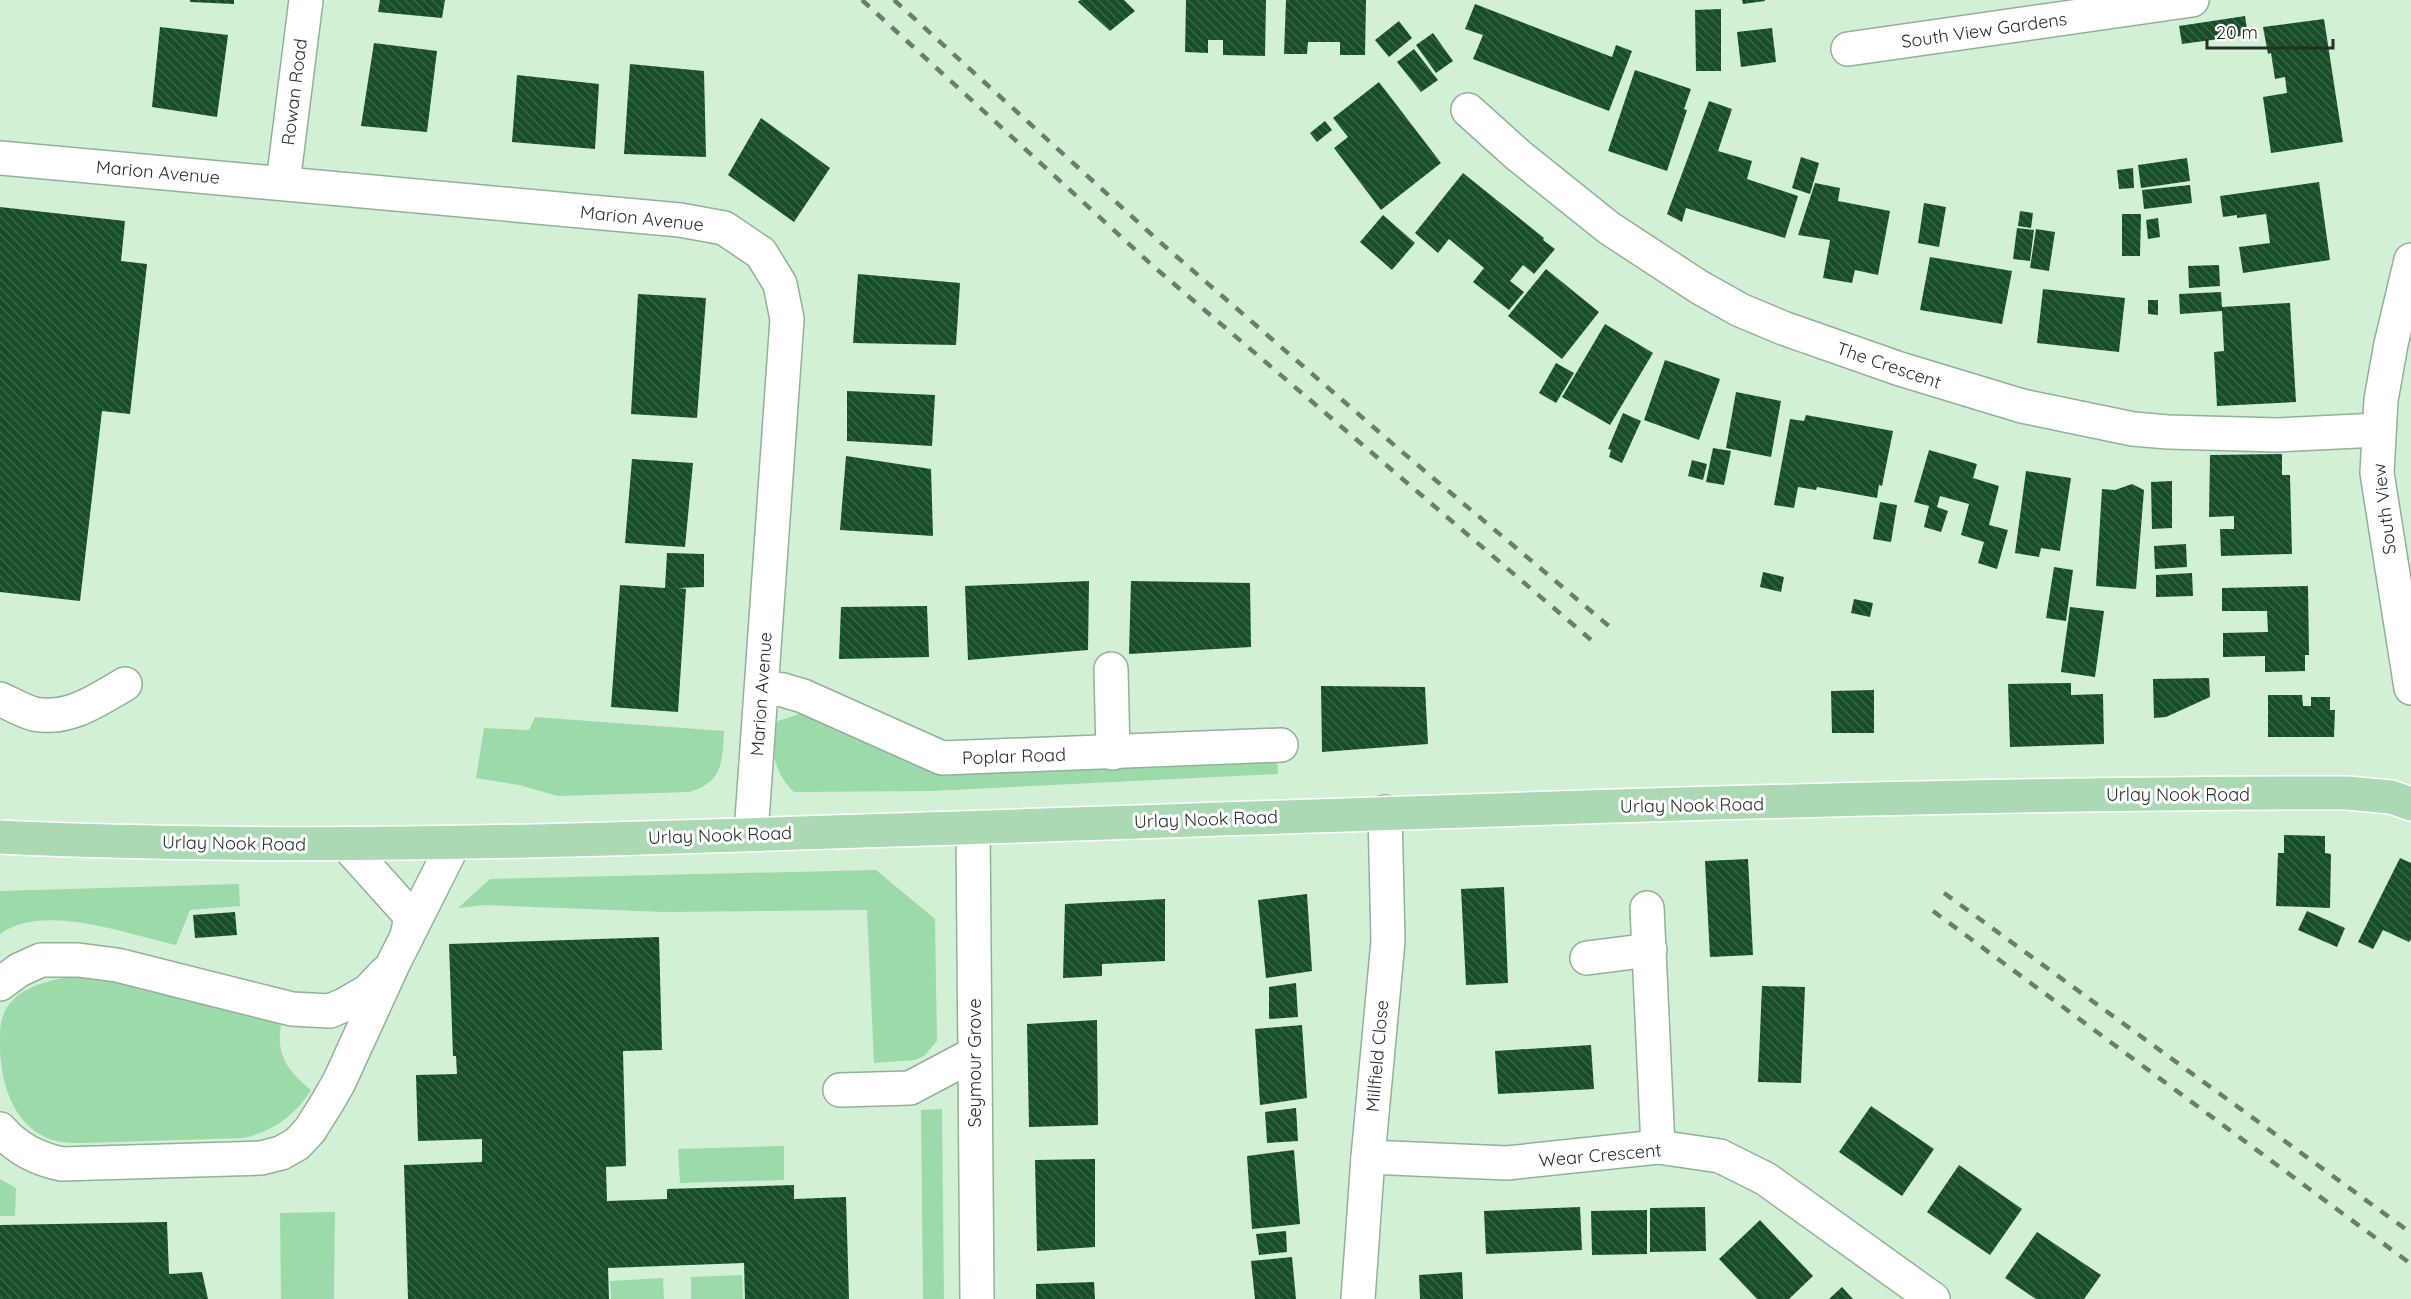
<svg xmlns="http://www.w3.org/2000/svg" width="2411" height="1299" viewBox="0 0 2411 1299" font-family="Quicksand,sans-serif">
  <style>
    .grass { fill: #9ddaa9 }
    .building { fill: url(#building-back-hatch) }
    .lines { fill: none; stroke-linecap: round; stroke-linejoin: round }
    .minor-casing { stroke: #93b098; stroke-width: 36 }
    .major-casing { stroke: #fff; stroke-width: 36 }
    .minor { stroke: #fff; stroke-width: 33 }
    .major { stroke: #aad9b4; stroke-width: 33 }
    .rail { stroke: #6b7e6e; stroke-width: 4.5; stroke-dasharray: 10 10; stroke-linecap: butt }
    .labels { text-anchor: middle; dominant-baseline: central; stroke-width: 6; stroke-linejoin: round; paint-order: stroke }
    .street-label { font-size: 18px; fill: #242f26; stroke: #fff }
  </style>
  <defs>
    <pattern id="building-back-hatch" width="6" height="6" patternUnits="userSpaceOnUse" patternTransform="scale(1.5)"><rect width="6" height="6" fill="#174e28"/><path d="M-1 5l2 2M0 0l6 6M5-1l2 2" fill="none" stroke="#386546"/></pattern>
  </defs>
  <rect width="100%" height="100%" fill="#d2f0d6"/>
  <g class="grass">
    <path d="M810 713 923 763 1277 758 1278 774 932 791 794 792C776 776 766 744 778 721L799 714Z"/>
    <path d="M535 717 724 731C722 761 724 782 689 792L558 796 519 785 476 778 484 728 529 730Z"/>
    <path d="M876 870 935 919 937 1041 924 1056 915 1060 874 1063 867 910 665 912 485 905 458 908 490 879Z"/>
    <path d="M239 884 240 906 190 910 176 945C127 934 43 902 0 934V891Z"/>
    <path d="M79 975H101L283 1016C274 1050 284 1069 311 1090 296 1115 272 1132 243 1138L84 1143C76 1143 68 1143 61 1142 15 1133 0 1085 0 1044 0 1025 0 1012 15 998 32 983 57 979 79 975Z"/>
    <path d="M942 1109 944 1299H923L921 1110Z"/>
    <path d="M784 1146V1180L680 1183 678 1149Z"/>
    <path d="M0 1179 16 1188 15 1216H0Z"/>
    <path d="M335 1212 334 1299H281L280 1213Z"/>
    <path d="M742 1275 743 1299H691V1277Z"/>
    <path d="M663 1278 664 1299H611L610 1281Z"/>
  </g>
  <g class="building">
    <path d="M190 0H234V4L190 2Z"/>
    <path d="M380 0H445L442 18 378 12Z"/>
    <path d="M1080 0H1124L1135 11 1110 31 1078 2Z"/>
    <path d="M1186 0H1266L1265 56 1223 55V40H1208V53L1185 52Z"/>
    <path d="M1286 0H1366L1365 55H1340V42H1308L1307 54H1284Z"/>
    <path d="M1742 0H1765V1L1743 4Z"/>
    <path d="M1475 4 1612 57 1616 45 1632 51 1609 111 1473 59 1483 35 1465 29Z"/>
    <path d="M1721 9V71H1696L1695 10Z"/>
    <path d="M2245 16 2248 35 2182 44 2179 26Z"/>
    <path d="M2324 19 2343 142 2271 153 2263 97 2287 93 2285 77 2275 79 2271 53 2268 54 2263 27Z"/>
    <path d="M1399 21 1412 38 1389 57 1375 40Z"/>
    <path d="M160 27 228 35 217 117 152 107Z"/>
    <path d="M1772 28 1776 62 1741 67 1737 32Z"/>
    <path d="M1433 33 1453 61 1436 73 1416 45Z"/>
    <path d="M374 43 437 51 427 132 361 126Z"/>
    <path d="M1414 49 1438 80 1421 92 1397 62Z"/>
    <path d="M630 64 704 71 706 157 624 154Z"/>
    <path d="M1635 70 1691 89 1684 109 1687 110 1667 171 1608 151Z"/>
    <path d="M517 75 599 84 595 149 512 142Z"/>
    <path d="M1379 82 1441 163 1381 210 1334 148 1348 137 1333 118Z"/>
    <path d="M1709 101 1732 109 1718 151 1752 161 1747 179 1798 196 1785 238 1686 208 1682 222 1667 214Z"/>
    <path d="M761 118 830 168 794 222 728 175Z"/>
    <path d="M1325 121 1332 130 1317 142 1310 133Z"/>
    <path d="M1801 157 1819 163 1810 194 1792 188Z"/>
    <path d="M2187 158 2190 181 2141 188 2138 165Z"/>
    <path d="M2133 168 2134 188 2119 189 2117 170Z"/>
    <path d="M1463 173 1544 238 1543 240 1555 249 1534 274 1523 265 1510 281 1524 292 1509 310 1473 282 1484 268 1449 239 1438 253 1415 233Z"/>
    <path d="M2319 182 2330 260 2243 273 2239 247 2270 243 2266 214 2237 218V215L2223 217 2220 196Z"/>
    <path d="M1815 183 1840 188 1838 201 1890 211 1878 275 1855 270 1852 283 1823 278 1830 240 1798 235Z"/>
    <path d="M2190 185 2192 203 2144 209 2142 190Z"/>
    <path d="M1924 203 1946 207 1939 247 1918 243Z"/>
    <path d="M0 207 125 221 121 261 147 264 130 414 102 411 80 601 0 592Z"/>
    <path d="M2020 211 2033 213 2031 228 2018 226Z"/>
    <path d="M2122 214H2141L2140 256H2122Z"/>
    <path d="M1383 215 1415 243 1392 270 1360 242Z"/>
    <path d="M2158 218 2160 237 2148 239 2146 220Z"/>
    <path d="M2017 228 2034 230 2030 261 2013 259Z"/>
    <path d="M2036 229 2055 232 2049 271 2030 268Z"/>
    <path d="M1930 257 2012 271 2002 324 1920 310Z"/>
    <path d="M2219 265 2220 286 2189 288 2188 266Z"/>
    <path d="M1546 269 1599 312 1562 359 1508 316Z"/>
    <path d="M858 274 960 283 956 345 853 343Z"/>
    <path d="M2043 289 2125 298 2119 352 2037 343Z"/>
    <path d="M2221 292 2222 307 2290 303 2296 402 2217 406 2214 352 2224 351 2222 311 2180 314 2179 294Z"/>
    <path d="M638 294 706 298 697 418 631 414Z"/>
    <path d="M2148 300H2158V315L2148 314Z"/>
    <path d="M1605 324 1653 353 1610 425 1562 397Z"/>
    <path d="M1665 360 1720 379 1699 440 1644 420Z"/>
    <path d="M1556 363 1574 373 1556 403 1539 393Z"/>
    <path d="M847 391 935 395 932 446 847 441Z"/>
    <path d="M1736 392 1781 401 1771 457 1726 448Z"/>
    <path d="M1623 413 1641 421 1622 463 1609 457 1611 450 1608 449Z"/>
    <path d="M1806 415 1893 431 1882 486 1879 485 1877 498 1817 487 1816 490 1798 487 1794 508 1774 505 1790 419 1804 421Z"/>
    <path d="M1713 448 1731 451 1724 485 1706 482Z"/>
    <path d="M1929 450 1977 464 1973 478 1999 486 1989 525 2008 530 1997 569 1978 563 1984 542 1961 535 1969 504 1940 496 1937 507 1948 511 1941 532 1924 527 1929 506 1914 502Z"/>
    <path d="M2282 454V475H2290L2292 554 2221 556 2220 529H2234V516L2209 517 2210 455Z"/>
    <path d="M846 456 931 469 933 536 840 530Z"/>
    <path d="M632 459 693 463 685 547 625 543Z"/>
    <path d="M1692 460 1707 464 1703 480 1688 476Z"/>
    <path d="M2026 471 2071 478 2060 551 2041 548 2039 557 2015 553Z"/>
    <path d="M2172 481V528L2152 529 2151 482Z"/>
    <path d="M2132 484 2144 490 2136 589 2096 586 2102 489 2115 490Z"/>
    <path d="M1880 502 1897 505 1891 542 1873 539Z"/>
    <path d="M2186 544 2187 567 2155 569 2154 546Z"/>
    <path d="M667 553 704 554V587L678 588 686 589 678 712 611 707 620 585 665 588Z"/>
    <path d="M2054 567 2073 570 2066 621 2046 618Z"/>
    <path d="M1763 572 1784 577 1781 592 1760 587Z"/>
    <path d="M2192 573 2193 596 2156 597V575Z"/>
    <path d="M1089 581 1088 650 968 660 965 586Z"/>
    <path d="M1131 581 1250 583 1251 647 1129 654Z"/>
    <path d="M2308 586 2309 655H2305V671L2265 672V656L2223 657V633L2268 632 2267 611H2222V588Z"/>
    <path d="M1854 599 1873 603 1870 617 1851 613Z"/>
    <path d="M927 606 929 657 839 659 841 607Z"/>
    <path d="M2070 607 2104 611 2095 677 2061 672Z"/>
    <path d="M2209 678 2210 697 2166 717 2154 718 2153 679Z"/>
    <path d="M2071 683V695L2103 694 2104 744 2010 747 2008 684Z"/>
    <path d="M1321 686 1425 687 1428 744 1322 752Z"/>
    <path d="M1874 690V733H1832L1831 691Z"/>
    <path d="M2268 695H2302L2303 706H2311V697H2330V710H2335L2334 737H2268Z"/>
    <path d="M2284 835 2325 836V853L2331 854 2330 908 2276 906 2278 853H2284Z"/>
    <path d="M2400 858 2411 863V939L2409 942 2383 930 2373 949 2358 942Z"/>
    <path d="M1748 859 1753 955 1710 957 1705 861Z"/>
    <path d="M1504 887 1508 983 1466 985 1461 889Z"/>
    <path d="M1307 894 1312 971 1266 978 1258 900Z"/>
    <path d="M1165 899V961L1102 964V976L1063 978 1065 904Z"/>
    <path d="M2307 911 2345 928 2337 947 2298 930Z"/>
    <path d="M235 912 237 935 195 938 193 915Z"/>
    <path d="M659 937 662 1050 623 1051 626 1166 606 1167 607 1201 667 1199V1189L794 1185V1199L846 1197 849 1299H745L744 1263 608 1268 609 1299H408L404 1165 482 1162V1139L418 1141 416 1075 457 1074 456 1056H453L449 944Z"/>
    <path d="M1296 983 1298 1017 1269 1019V987Z"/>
    <path d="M1762 986 1805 987 1801 1083 1758 1082Z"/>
    <path d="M1097 1020 1098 1125 1029 1127 1027 1024Z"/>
    <path d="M1302 1025 1307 1098 1260 1105 1255 1029Z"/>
    <path d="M1591 1045 1594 1089 1498 1094 1495 1051Z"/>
    <path d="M1871 1106 1934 1149 1902 1196 1839 1152Z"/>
    <path d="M1296 1108 1298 1141 1267 1143 1265 1112Z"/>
    <path d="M1294 1150 1300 1224 1252 1229 1247 1156Z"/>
    <path d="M1095 1159V1247L1037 1251 1035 1160Z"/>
    <path d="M1959 1165 2022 1209 1990 1255 1927 1212Z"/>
    <path d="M1580 1207 1582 1250 1486 1254 1484 1211Z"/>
    <path d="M1705 1207 1706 1251 1650 1252V1208Z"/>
    <path d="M1647 1210V1254L1592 1255 1591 1211Z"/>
    <path d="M1760 1220 1813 1276 1789 1299H1757L1719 1259Z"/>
    <path d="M167 1222 169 1274 202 1272 208 1299H0V1225Z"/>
    <path d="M1286 1231 1287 1252 1259 1255 1256 1234Z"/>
    <path d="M2037 1232 2101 1275 2084 1299H2036L2005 1278Z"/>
    <path d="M1292 1257 1296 1299H1255L1251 1261Z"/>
    <path d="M1462 1272 1463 1299H1420L1419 1275Z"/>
    <path d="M1094 1282 1095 1299H1036V1284Z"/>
    <path d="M1842 1287 1853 1299H1829Z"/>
  </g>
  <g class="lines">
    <g class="minor-casing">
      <g id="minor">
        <path d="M1848 49 2192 0"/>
        <path d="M1468 110 1518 155 1609 228 1699 287 1740 310 1783 328 1900 369 2022 406 2133 429 2168 432 2278 435 2378 430"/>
        <path d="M0 158 680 220 724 228 761 253 780 284 787 319 751 834"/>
        <path d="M283 183 306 0"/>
        <path d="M2411 260 2391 344 2381 400 2377 473 2411 688"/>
        <path d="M1111 669 1113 753"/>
        <path d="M762 688 783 690 803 696 942 758 1281 745"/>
        <path d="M0 699C11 704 23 711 34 714 68 721 98 700 125 684"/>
        <path d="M973 828 977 1299"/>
        <path d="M346 844 408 913 410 922 407 936"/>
        <path d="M1647 908 1658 1147"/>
        <path d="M1587 958 1650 950"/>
        <path d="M0 984 19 970 41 960H78L117 965 292 1009 330 1011 344 1005 368 991 385 973"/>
        <path d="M840 1090 910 1088 974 1054"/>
        <path d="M0 1129C17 1149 37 1159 62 1164L261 1158 281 1153 297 1144 310 1130 327 1103 339 1082 394 962 454 843"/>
        <path d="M1368 1157 1507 1163 1658 1147 1720 1156 1766 1179 1933 1299"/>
        <path d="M1358 1299 1368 1157 1388 941 1385 812"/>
      </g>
    </g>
    <g class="major-casing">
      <path id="major" d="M0 837C71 841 141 842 212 843 429 846 645 838 861 831 1356 816 1851 793 2347 793L2391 797 2411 804"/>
    </g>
    <use href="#minor" class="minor"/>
    <use href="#major" class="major"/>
    <g class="rail">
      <path d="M862 0 1153 266 1597 645"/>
      <path d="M894 0 1161 243 1401 451 1610 627"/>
      <path d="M1944 893 2411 1233"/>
      <path d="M1933 911 2411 1264"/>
    </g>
  </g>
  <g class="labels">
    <g class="street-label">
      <text transform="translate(1984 30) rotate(-8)">South View Gardens</text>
      <text transform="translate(294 92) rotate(-83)">Rowan Road</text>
      <text transform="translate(158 172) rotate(5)">Marion Avenue</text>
      <text transform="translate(642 218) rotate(6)">Marion Avenue</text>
      <text transform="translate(1889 365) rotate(19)">The Crescent</text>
      <text transform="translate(2384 509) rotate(-97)">South View</text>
      <text transform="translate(761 694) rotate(-86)">Marion Avenue</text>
      <text transform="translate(1014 756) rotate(-2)">Poplar Road</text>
      <text x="2178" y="794">Urlay Nook Road</text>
      <text transform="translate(1692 805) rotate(-1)">Urlay Nook Road</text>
      <text transform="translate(1206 819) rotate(-2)">Urlay Nook Road</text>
      <text transform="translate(720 835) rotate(-2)">Urlay Nook Road</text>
      <text transform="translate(234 843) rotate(1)">Urlay Nook Road</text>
      <text transform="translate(1377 1056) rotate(-85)">Millfield Close</text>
      <text transform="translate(974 1063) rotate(-90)">Seymour Grove</text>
      <text transform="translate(1600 1155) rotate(-5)">Wear Crescent</text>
    </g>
  </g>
  <path d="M2207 39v9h126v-9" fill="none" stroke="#242f26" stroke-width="3"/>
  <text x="2216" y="39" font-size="18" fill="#242f26" stroke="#ffffff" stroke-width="4.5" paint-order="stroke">20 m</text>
</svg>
